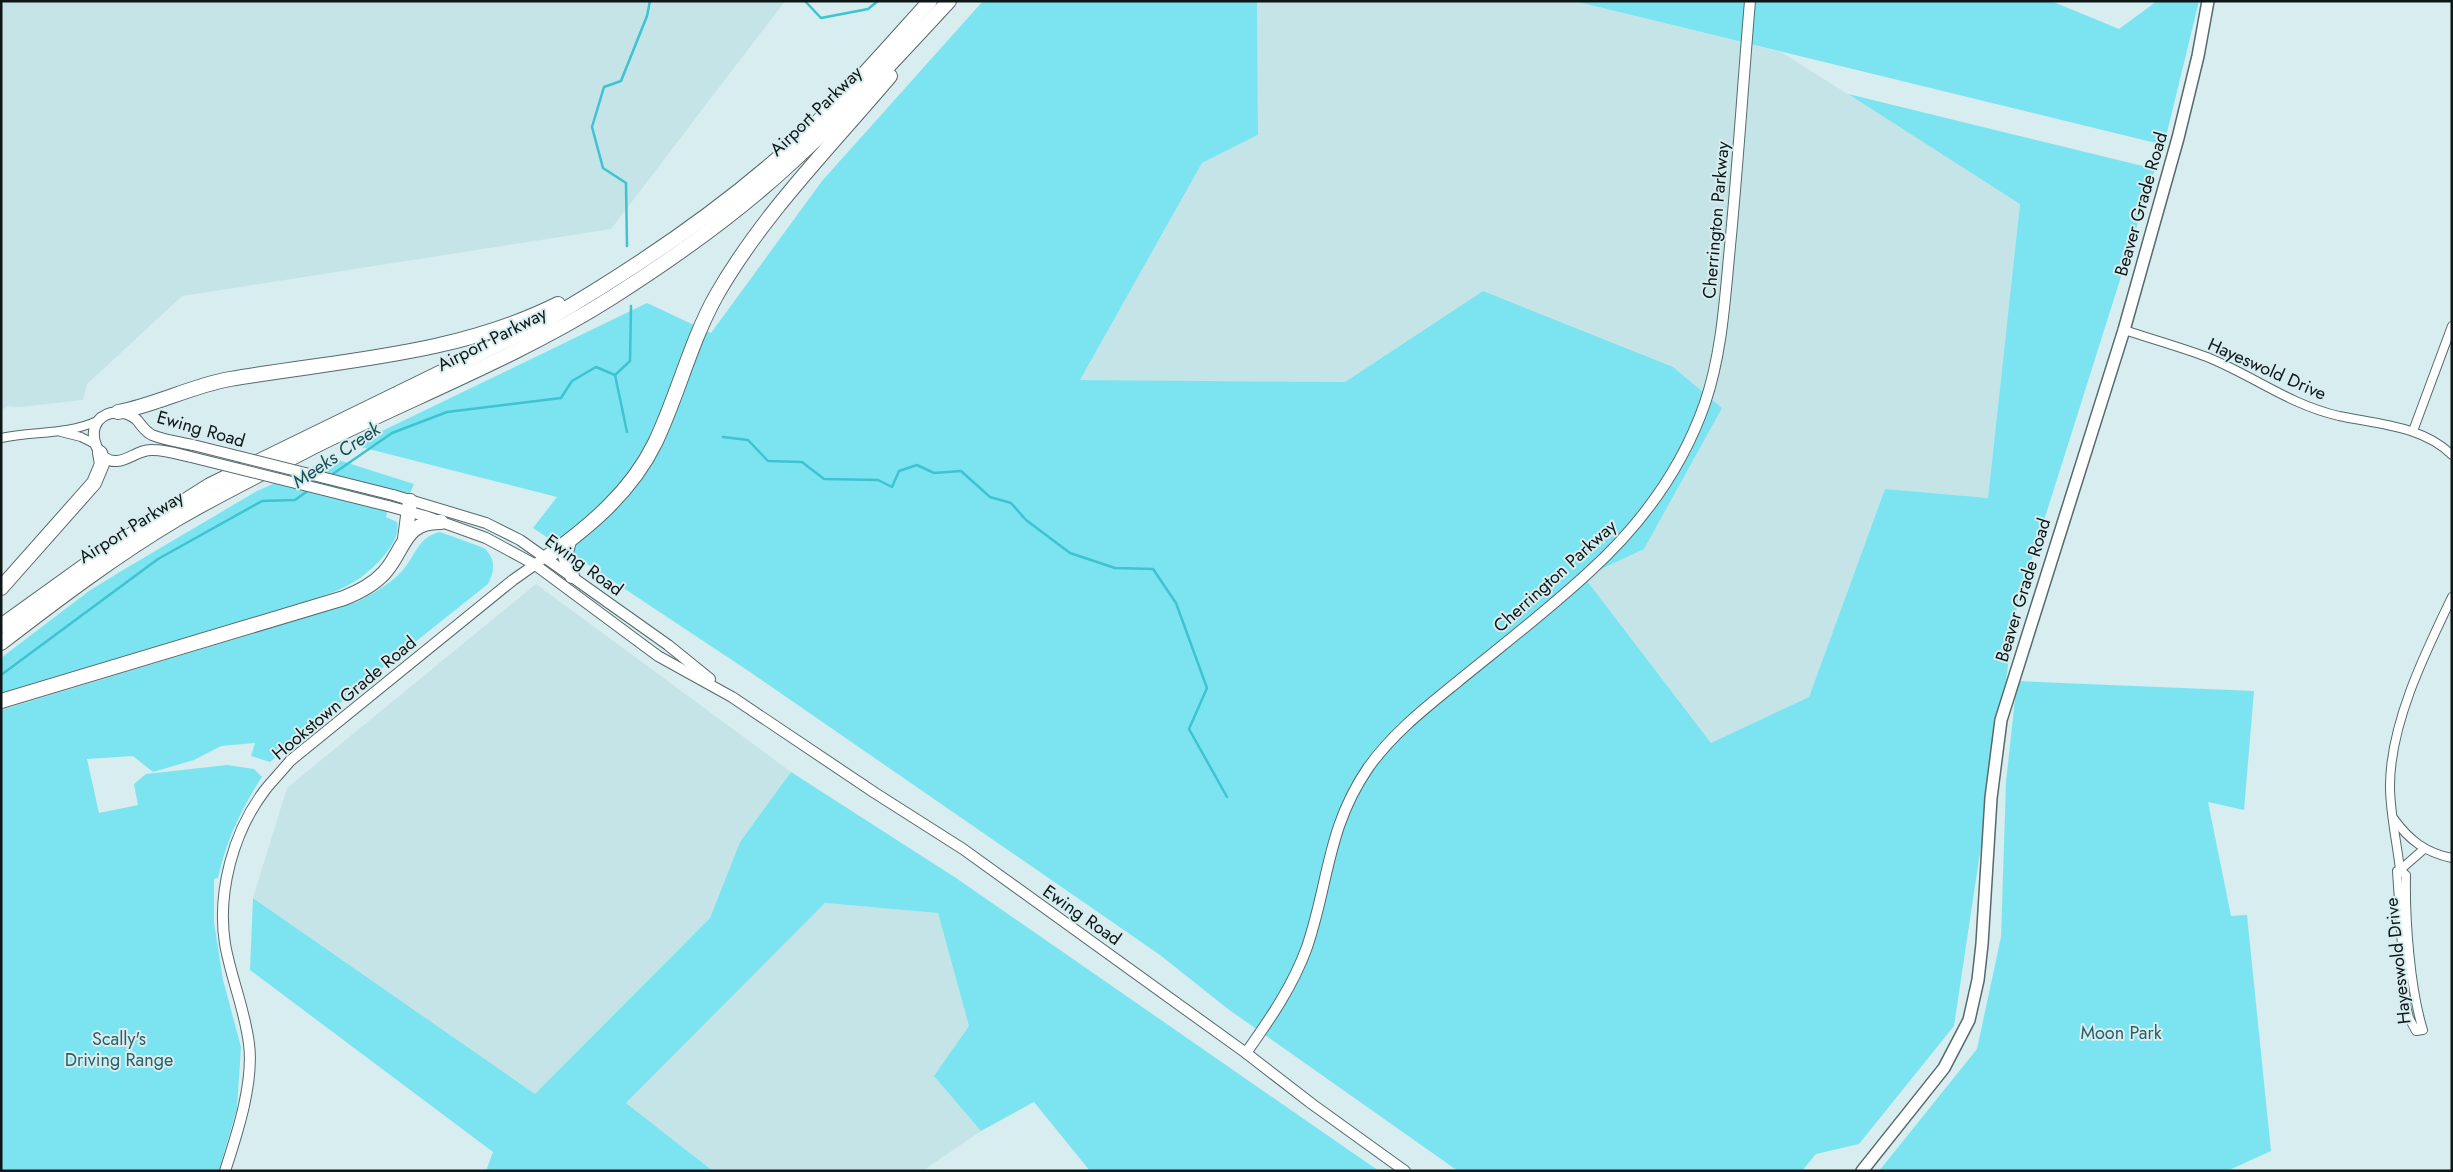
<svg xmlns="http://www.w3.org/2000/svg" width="2453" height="1172" viewBox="0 0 2453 1172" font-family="Jost,sans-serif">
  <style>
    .built { fill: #c4e4e7 }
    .green { fill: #7ce4f0 }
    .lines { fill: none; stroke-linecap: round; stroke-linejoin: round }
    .stream { stroke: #3dc3d1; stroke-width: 2.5 }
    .minor-casing { stroke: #566a6c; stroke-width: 10 }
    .tertiary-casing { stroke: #566a6c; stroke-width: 12 }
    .secondary-casing { stroke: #566a6c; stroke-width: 14 }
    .motorway-casing { stroke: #566a6c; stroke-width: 16 }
    .minor { stroke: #fff; stroke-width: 8 }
    .tertiary { stroke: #fff; stroke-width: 10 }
    .secondary { stroke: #fff; stroke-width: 11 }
    .motorway { stroke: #fff; stroke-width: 14 }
    .tertiary-bridge-casing { stroke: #566a6c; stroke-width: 12; stroke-linecap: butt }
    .tertiary-bridge { stroke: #fff; stroke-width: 10 }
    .labels { text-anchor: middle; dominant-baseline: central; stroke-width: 4; stroke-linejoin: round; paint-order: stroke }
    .street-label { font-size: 18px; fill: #0f1617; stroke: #d7edef }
    .park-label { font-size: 18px; fill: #2a6066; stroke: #d7edef }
    .water-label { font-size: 19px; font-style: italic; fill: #195056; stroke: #d7edef }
  </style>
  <rect width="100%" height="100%" fill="#d7edef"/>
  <g class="built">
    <path d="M1 1H785L611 229 182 296 87 384 83 400 19 407 8 406 1 410Z"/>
    <path d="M1257 1H1574L1781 52 2020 203 1988 498 1885 489 1809 697 1711 743 1584 577 1483 291 1345 382 1080 380 1202 163 1258 135Z"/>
    <path d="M536 584 791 772 740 842 710 918 535 1094 253 898 287 788Z"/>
    <path d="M825 903 938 913 969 1026 935 1076 981 1131 922 1171H713L626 1103Z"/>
  </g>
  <g class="green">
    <path d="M983 1H1257L1258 135 1202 163 1080 380 1345 382 1483 291 1673 367 1722 408 1644 549 1584 577 1711 743 1809 697 1885 489 1988 498 2020 204 1848 94 2155 169 2017 606 1954 1026 1859 1144 1816 1154 1802 1171H1458L1228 1009 1160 955 750 672 533 528 557 497 353 445 647 303 711 333 822 181Z"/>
    <path d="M1574 1H2051L2119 29 2157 1H2199L2164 145Z"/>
    <path d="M332 458 414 484 410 493 392 491 386 517 397 522C402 542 375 567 360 578 342 591 317 598 296 605L1 693V658L89 591 123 570 257 491Z"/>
    <path d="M440 532 484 548C496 559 495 570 488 584L370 678 270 762 251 756 255 743 221 746 194 760 153 772 133 756 87 759 99 813 138 805 134 784 146 774 227 765 254 769 262 777C241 809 226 841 218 878L214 879V922L223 980 241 1047 237 1108 219 1171H1V710L357 602C373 593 390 585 403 570 415 556 419 536 440 532Z"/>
    <path d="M2017 681 2254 691 2244 810 2208 802 2231 916 2247 915 2271 1151 2227 1171H1879L1977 1049 2001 937 2006 782Z"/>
    <path d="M791 772 956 878 1379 1171H1090L1034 1102 981 1131 934 1076 969 1026 938 913 825 903 626 1103 713 1171H486L493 1152 250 970 253 898 535 1094 710 918 740 842Z"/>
  </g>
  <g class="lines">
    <g class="stream">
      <path d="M805 1 821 18 868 9 878 1"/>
      <path d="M627 246 626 183 603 168 592 127 604 87 621 81 647 16 650 1"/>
      <path d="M615 375 627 432"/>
      <path d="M723 437 748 440 768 461 802 462 824 479 878 480 892 487 899 471 917 465 934 473 961 471 990 497 1011 503 1026 520 1070 553 1115 568 1153 569 1176 603 1207 688 1189 729 1227 797"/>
      <path d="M330 476 392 433 447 412 561 398 572 381 596 367 615 375 630 361 631 306"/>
      <path d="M1 675 158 559 262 501 295 500 309 490"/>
    </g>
    <g class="minor-casing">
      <g id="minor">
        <path d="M2124 330C2152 339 2180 347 2207 357 2254 376 2288 404 2339 416 2377 424 2423 426 2452 455"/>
        <path d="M2413 431 2452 326"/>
        <path d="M61 432 81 437 95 444"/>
        <path d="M1 438C33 431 67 435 97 421"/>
        <path d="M2394 819C2409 840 2426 853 2452 858"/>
        <path d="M2424 849 2400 870 2397 871 2406 1006 2409 1018 2416 1031 2423 1030C2410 989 2405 918 2406 875L2400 870C2397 842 2390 814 2390 786 2390 724 2425 653 2452 597"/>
      </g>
    </g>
    <g class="tertiary-casing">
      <g id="tertiary">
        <path d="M191 457C178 454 166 450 153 450 139 449 130 460 117 461 99 463 87 435 98 421 107 410 125 410 136 419 141 424 144 431 152 435 164 440 179 442 193 445"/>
        <path d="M393 495 486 523 520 540 668 645 710 679"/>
        <path d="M388 506 425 516 486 538 534 564 658 656 732 697 875 793 963 849 1246 1053 1312 1104 1405 1171"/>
        <path d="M1246 1053C1270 1019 1293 986 1307 947 1329 882 1327 828 1368 768 1392 734 1424 709 1456 683 1500 647 1546 612 1588 573 1640 526 1682 469 1705 403 1722 353 1725 298 1730 246 1738 164 1743 83 1750 1"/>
        <path d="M225 1171C237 1134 254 1083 249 1044 245 1010 231 978 225 944 217 892 233 832 265 790 273 780 282 771 290 761L513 580 540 561"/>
      </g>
    </g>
    <g class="secondary-casing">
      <path id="secondary" d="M1862 1171 1944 1068 1969 1020 1978 980 1982 944 1991 798 2001 720 2124 330 2178 138 2198 56 2208 1"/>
    </g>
    <g class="motorway-casing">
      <g id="motorway">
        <path d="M118 412C156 405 191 386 230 379 341 360 456 355 558 304"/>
        <path d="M405 539 410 501"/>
        <path d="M569 541 565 556 572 576"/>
        <path d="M547 557C590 526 631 492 655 443 678 395 690 343 716 296 762 215 830 147 890 76"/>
        <path d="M1 588 94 483 102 464 100 453"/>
        <path d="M1 626 101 554 210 485 538 325C623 276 708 220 783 154 836 108 883 53 930 1"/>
        <path d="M1 643C58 599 115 556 177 519 221 493 269 470 315 446 413 397 518 357 611 298 674 258 736 214 791 163 847 112 898 56 949 1"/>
        <path d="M1 701 344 598C359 592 373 585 384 573 405 550 403 521 441 522"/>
      </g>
    </g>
    <use href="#minor" class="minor"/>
    <use href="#tertiary" class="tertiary"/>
    <use href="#secondary" class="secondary"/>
    <use href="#motorway" class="motorway"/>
    <g class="tertiary-bridge-casing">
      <g id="tertiary-bridge">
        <path d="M193 445 393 495"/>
        <path d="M191 457 388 506"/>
      </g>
    </g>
    <use href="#tertiary-bridge" class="tertiary-bridge"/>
  </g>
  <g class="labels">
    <g class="street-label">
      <text transform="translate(816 111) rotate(-44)">Airport Parkway</text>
      <text transform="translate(2141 204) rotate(-74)">Beaver Grade Road</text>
      <text transform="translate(1716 220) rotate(-85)">Cherrington Parkway</text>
      <text transform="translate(492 339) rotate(-27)">Airport Parkway</text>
      <text transform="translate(2267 369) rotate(24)">Hayeswold Drive</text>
      <text transform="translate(201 429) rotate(16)">Ewing Road</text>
      <text transform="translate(131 527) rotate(-32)">Airport Parkway</text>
      <text transform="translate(584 565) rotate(36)">Ewing Road</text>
      <text transform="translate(1555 576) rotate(-42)">Cherrington Parkway</text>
      <text transform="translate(2023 590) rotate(-73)">Beaver Grade Road</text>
      <text transform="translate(344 698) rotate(-40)">Hookstown Grade Road</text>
      <text transform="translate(1082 915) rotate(35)">Ewing Road</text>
      <text transform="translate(2398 961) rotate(-96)">Hayeswold Drive</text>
    </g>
    <g class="park-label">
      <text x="2121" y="1033">Moon Park</text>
      <text x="119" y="1039">Scally's<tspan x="119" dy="21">Driving Range</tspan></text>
    </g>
    <g class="water-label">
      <text transform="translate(336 455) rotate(-34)">Meeks Creek</text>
    </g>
  </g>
  <rect width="2453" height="1172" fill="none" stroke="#0f1617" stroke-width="5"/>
</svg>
